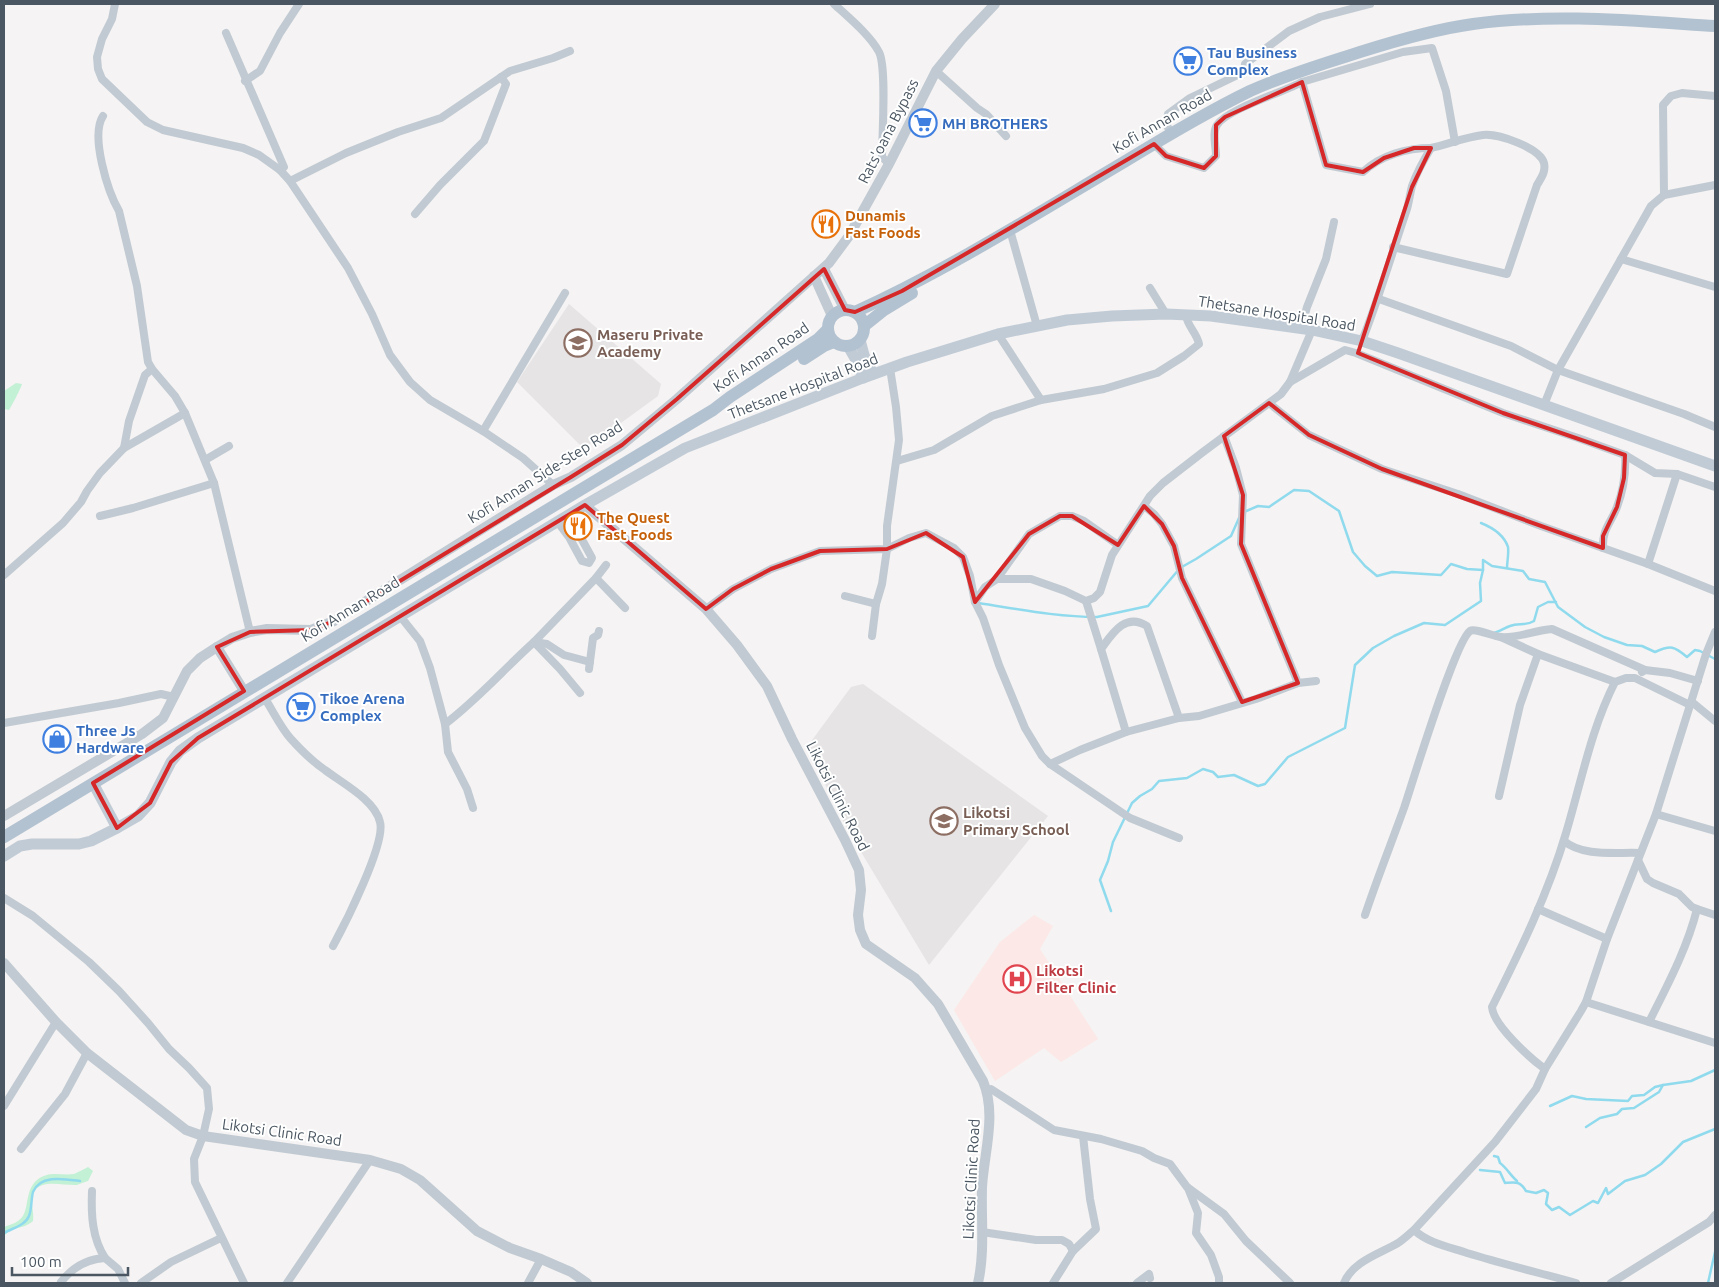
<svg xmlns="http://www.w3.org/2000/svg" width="1719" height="1287" viewBox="0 0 1719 1287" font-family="Ubuntu,sans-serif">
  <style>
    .education { fill: #e6e4e5 }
    .medical { fill: #fce8e6 }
    .green { fill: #c3f1d5 }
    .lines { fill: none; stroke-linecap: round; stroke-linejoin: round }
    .stream { stroke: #90daee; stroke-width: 2.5 }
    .minor { stroke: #c1cad2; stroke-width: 8 }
    .tertiary { stroke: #c1cad2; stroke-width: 10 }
    .secondary { stroke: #c1cbd6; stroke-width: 11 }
    .primary { stroke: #b3c2d1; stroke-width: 12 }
    .marked { fill: none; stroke: #d62828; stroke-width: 4; stroke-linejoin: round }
    .labels { text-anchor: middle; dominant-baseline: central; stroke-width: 4; stroke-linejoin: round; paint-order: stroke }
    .shop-label { font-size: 15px; font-weight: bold; fill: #366cbe; stroke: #fff; text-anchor: start }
    .street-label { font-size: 15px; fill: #4a5661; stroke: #fff }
    .food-label { font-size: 15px; font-weight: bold; fill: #c56008; stroke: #fff; text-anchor: start }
    .education-label { font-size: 15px; font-weight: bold; fill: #785e54; stroke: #fff; text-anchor: start }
    .health-label { font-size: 15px; font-weight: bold; fill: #be3a42; stroke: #fff; text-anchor: start }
  </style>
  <rect width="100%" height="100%" fill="#f5f3f3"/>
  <g class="education">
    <path d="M569 304 661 384 658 396 603 436 583 448 517 382Z"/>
    <path d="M863 684 1048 816 929 965 846 827 807 747 851 687Z"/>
  </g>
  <path class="medical" d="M1034 915 1053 926 1040 949 1098 1039 1061 1062 1044 1048 995 1081 954 1010 1000 942Z"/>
  <g class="green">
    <path d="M16 383 22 384C21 388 12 405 9 410L4 409V391Z"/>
    <path d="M88 1167 93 1171 88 1181C84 1182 80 1184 77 1185 63 1186 36 1177 32 1197 31 1205 34 1212 33 1221 21 1231 15 1224 4 1236V1227C8 1225 14 1224 18 1221 31 1213 23 1192 37 1180 49 1170 61 1176 74 1174 79 1172 84 1169 88 1167Z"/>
  </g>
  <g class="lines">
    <g class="stream">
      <path d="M1244 512 1258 506 1269 507 1294 490 1309 491 1339 511 1353 552 1365 566 1377 576 1392 572 1441 575 1451 564 1467 569 1483 570"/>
      <path d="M1481 523C1491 527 1504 535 1508 547 1509 553 1507 562 1507 568"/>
      <path d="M978 603C1018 609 1057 617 1097 617L1148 606 1180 568 1196 559 1231 536 1239 518"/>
      <path d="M1494 633C1501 631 1504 628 1510 626 1519 622 1524 627 1534 621L1538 607 1548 602H1556"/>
      <path d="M1111 911 1100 880 1108 861 1113 842 1132 803 1140 796 1152 789 1159 781 1187 778 1203 769 1213 772 1218 777 1234 775 1258 786 1265 784 1288 757 1345 728 1355 665 1373 648 1394 636 1424 623 1445 625 1481 601 1480 583 1483 570V560L1492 566 1523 571 1529 579 1545 582 1558 607 1585 627 1604 637 1627 645 1642 646 1655 652C1671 645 1674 646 1687 657L1695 650 1700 651 1715 659"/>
      <path d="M1550 1106 1572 1096 1586 1099 1628 1101 1632 1096 1644 1095 1655 1087 1663 1085"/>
      <path d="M1586 1127 1600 1118 1617 1114 1622 1109 1634 1108 1659 1092 1663 1085 1691 1081 1715 1070"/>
      <path d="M1494 1156 1498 1157 1500 1163C1506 1167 1510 1175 1517 1181"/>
      <path d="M1480 1170 1500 1172 1505 1183C1516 1182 1520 1181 1526 1191L1536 1193 1544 1190 1548 1193 1546 1204 1552 1210 1559 1207 1570 1215 1593 1201 1598 1203 1606 1188 1608 1194 1625 1181 1645 1175 1661 1164 1683 1142 1715 1129"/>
      <path d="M4 1233C12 1228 25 1226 29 1216 32 1208 31 1199 33 1192 40 1174 65 1179 80 1181"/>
      <path d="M1708 1283 1715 1252"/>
    </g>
    <g class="minor">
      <path d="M115 4 112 19 102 39 97 57 98 69 102 79 147 122 163 130 243 148 259 155 280 170 290 181 348 268 372 314 390 355 410 382 430 400 483 431 523 458 553 485"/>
      <path d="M834 4C848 17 870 35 879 52 887 67 882 136 882 157L889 164"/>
      <path d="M226 33 284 167 280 170"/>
      <path d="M936 71 977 108 986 114 1006 136"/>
      <path d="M245 81 260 71 280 33 299 4"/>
      <path d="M1302 82 1403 52 1432 48 1446 91 1455 142"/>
      <path d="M103 116C90 136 108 192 119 211L137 286 148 362 152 369 175 396 185 413 214 483 250 632"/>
      <path d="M1171 133 1166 124 1168 114 1190 98 1244 72 1245 64 1289 31 1320 17 1370 4"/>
      <path d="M1154 144 1166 156 1204 168 1216 156C1216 147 1212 132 1217 125 1227 109 1284 92 1302 82L1326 165 1363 172C1381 155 1407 148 1431 148"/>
      <path d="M290 181 346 153 398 132 441 118 510 71 553 58 570 51"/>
      <path d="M1664 195 1663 105 1671 96 1682 93 1715 96"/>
      <path d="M415 214 440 185 484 141 506 84 501 77"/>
      <path d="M1010 230 1037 326"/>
      <path d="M1621 259 1651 206 1664 195 1715 185"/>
      <path d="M1150 288 1166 314"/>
      <path d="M1379 299 1511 346 1558 370 1684 414 1715 427"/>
      <path d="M1301 329 1307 307 1326 259 1334 222"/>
      <path d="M998 334 1041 400"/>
      <path d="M1362 341C1379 298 1392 253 1407 209 1409 202 1410 194 1412 186 1417 172 1423 161 1431 148 1448 144 1466 137 1483 135 1498 133 1540 148 1544 163 1546 172 1541 178 1537 185L1507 274 1393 247"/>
      <path d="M1290 382 1345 350 1356 353 1503 413 1578 438 1625 455 1655 473 1677 474 1715 487"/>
      <path d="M1269 403 1309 435 1382 469 1458 494 1541 526 1648 564 1715 591"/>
      <path d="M1544 405 1558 370 1621 259 1715 287"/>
      <path d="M483 431 565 293"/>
      <path d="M1224 436 1236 468 1243 495 1241 544 1298 683"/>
      <path d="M124 448 185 413"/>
      <path d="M205 460 229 446"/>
      <path d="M897 461 934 450 992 416 1041 400 1104 389 1157 373 1184 356 1199 344C1197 333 1187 326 1186 315"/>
      <path d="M1144 506 1154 514 1162 524 1174 546 1182 578 1242 702"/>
      <path d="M100 516 133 508 214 483"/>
      <path d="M557 521 569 537 582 561 589 563 592 558 580 536 569 537"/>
      <path d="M1603 548C1602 529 1611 523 1617 507 1623 491 1626 472 1625 455"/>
      <path d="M1648 564 1677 474"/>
      <path d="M606 565 596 578 625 608"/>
      <path d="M4 575 63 523 81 502 87 491 100 473 124 448 129 421 145 375 152 369"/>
      <path d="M997 579 1029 534 1060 516H1072L1084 521 1118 545"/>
      <path d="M845 596 876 604"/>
      <path d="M1086 601 1101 649"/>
      <path d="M975 602 985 587 997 579H1031L1065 591 1086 601 1094 598 1100 592 1112 555 1150 496 1163 483 1203 452 1281 394 1290 382 1312 330"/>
      <path d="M706 609 733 589 771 569 820 551 887 549 909 538 926 533 954 548 963 557 970 576 975 602 983 618 999 665 1025 728 1042 756 1050 764 1130 818 1179 838"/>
      <path d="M400 616 420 641 430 668 445 724 448 752 467 789 473 808"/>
      <path d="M872 636 876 604 882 584 887 549V526L899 440 896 407 890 368"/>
      <path d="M1501 637 1538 654 1615 682"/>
      <path d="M590 662 564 655 547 644 534 642 596 578"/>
      <path d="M589 669 593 638 598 635 599 631"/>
      <path d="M1642 672 1645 670 1670 673 1698 681"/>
      <path d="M264 697C273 711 281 728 291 739 301 750 313 762 325 770 342 783 375 800 380 822 386 843 345 924 333 946"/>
      <path d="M1692 702 1715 721"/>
      <path d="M4 723 119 703 161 694 174 697"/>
      <path d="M445 724C478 699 503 670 534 642L560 669 580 693"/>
      <path d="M1126 732 1101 649C1112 634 1125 612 1147 626L1179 718"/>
      <path d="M1050 764 1080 750 1126 732 1179 718 1199 716 1256 699 1298 683 1316 681"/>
      <path d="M1499 796 1520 705 1538 654"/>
      <path d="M1656 814 1715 831"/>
      <path d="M1564 841C1583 857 1616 852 1640 853"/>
      <path d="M1638 860 1647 879 1653 883 1679 894 1692 907 1697 909C1687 949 1667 986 1649 1022"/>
      <path d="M4 898 33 916 89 962 119 991 148 1023 169 1049 189 1068 207 1088 209 1109 203 1136 194 1159 195 1182 244 1283"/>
      <path d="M1538 909 1607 939"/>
      <path d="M1697 909 1715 915"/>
      <path d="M1365 915C1377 879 1391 844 1404 808 1413 781 1455 642 1470 631 1475 628 1493 636 1500 637 1516 639 1535 630 1552 629L1645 670"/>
      <path d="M1586 1002 1715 1043"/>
      <path d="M1545 1069C1531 1059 1493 1025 1492 1007 1520 951 1548 894 1566 833 1581 783 1591 729 1615 682L1626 678H1635L1690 705"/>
      <path d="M987 1091 991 1089 1054 1130 1101 1139 1142 1151 1154 1158 1170 1164 1187 1187 1224 1214 1246 1241 1290 1283"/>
      <path d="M4 1106 56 1022"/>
      <path d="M21 1149 65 1094 87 1053"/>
      <path d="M1188 1188 1198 1213 1196 1233 1211 1255 1219 1277V1283"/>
      <path d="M92 1191C91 1214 92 1238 105 1258"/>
      <path d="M1414 1230C1428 1243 1449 1247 1467 1253 1503 1264 1540 1273 1576 1283"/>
      <path d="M982 1232 1036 1240H1062L1069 1244 1073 1251"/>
      <path d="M61 1282C72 1268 86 1259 105 1258L118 1269 125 1283"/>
      <path d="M141 1283 171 1262 221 1238"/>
      <path d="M287 1283 370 1160"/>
      <path d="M528 1283 541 1259"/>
      <path d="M1053 1283 1073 1251 1096 1229 1090 1199 1083 1136"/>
      <path d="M1137 1283 1149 1274 1150 1278"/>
      <path d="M1344 1283C1353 1261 1379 1254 1398 1243 1404 1239 1409 1234 1414 1230L1495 1142 1536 1089 1545 1069 1581 1011 1586 1002 1607 939 1656 814 1706 654 1715 632"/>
      <path d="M1611 1283 1709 1222 1715 1215"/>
    </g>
    <g class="tertiary">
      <path d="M824 269 845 310"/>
      <path d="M814 276 832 316"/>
      <path d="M585 505 706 609 737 645 767 686 792 739 845 840 859 870 861 890 858 915 860 930 866 944 915 978 938 1004 983 1081C997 1114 984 1153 982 1187 981 1219 985 1252 978 1283"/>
      <path d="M217 647 244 691"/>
      <path d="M4 816 142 734 163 718 187 671 200 658 217 647 232 638 250 632 267 629 311 630 334 621 553 485 571 477 622 445 677 399 829 263 849 236 889 164 936 71 962 39 995 4"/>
      <path d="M4 963 56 1022 87 1053 186 1130 203 1136 370 1160 401 1169 420 1180 477 1231 510 1248 541 1259 571 1272 587 1283"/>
    </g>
    <g class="secondary">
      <path d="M860 340 864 355 873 374"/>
      <path d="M848 346 856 360 863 378"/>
      <path d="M93 783 117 828"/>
      <path d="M4 856 20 846 32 844H79L91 841 117 828 138 816 150 803 171 762 180 751 198 738 585 505 685 448 863 378 907 362 998 334 1067 320 1112 316 1166 314 1211 316 1312 330 1362 341 1398 353 1715 466"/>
    </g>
    <g class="primary">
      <circle cx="846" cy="328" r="18"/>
      <path d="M855 312C949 269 1036 214 1124 162 1165 137 1207 112 1250 91 1285 75 1323 64 1360 52 1395 41 1436 29 1473 24 1553 13 1635 21 1715 26"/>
      <path d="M864 326 884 310 912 293"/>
      <path d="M804 359 824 346 834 342"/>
      <path d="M4 837 713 410 730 397 818 339 828 329"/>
    </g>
  </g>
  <path class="marked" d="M1302 82 1326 165 1363 172 1384 158 1414 148H1431L1412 187 1358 353 1503 413 1625 455 1624 478 1617 507 1603 536V548L1382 469 1309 435 1269 403 1224 436 1243 495 1241 544 1298 683 1242 702 1182 578 1174 546 1162 524 1144 506 1118 545 1072 516H1060L1029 534 975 602 963 557 926 533 887 549 820 551 771 569 733 589 706 609 585 505 198 738 171 762 150 803 117 828 93 783 244 691 217 647 250 632 311 630 334 621 571 477 622 445 677 399 824 269 845 310 855 312 902 291 1154 144 1166 156 1204 168 1216 156V125L1225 117Z"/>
  <defs>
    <g id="supermarket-ring" transform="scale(1.4375)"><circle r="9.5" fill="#fff" stroke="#3f7fe0" stroke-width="1.5"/><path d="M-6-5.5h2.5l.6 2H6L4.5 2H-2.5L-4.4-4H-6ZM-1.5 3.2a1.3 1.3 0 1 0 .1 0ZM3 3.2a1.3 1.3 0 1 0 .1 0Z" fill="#3f7fe0"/></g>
    <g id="restaurant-ring" transform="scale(1.4375)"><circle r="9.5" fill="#fff" stroke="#e8710a" stroke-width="1.5"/><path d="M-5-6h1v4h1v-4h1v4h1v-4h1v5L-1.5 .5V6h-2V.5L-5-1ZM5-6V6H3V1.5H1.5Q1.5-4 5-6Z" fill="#e8710a"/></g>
    <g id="school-ring" transform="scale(1.4375)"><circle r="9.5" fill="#fff" stroke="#8d6e63" stroke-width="1.5"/><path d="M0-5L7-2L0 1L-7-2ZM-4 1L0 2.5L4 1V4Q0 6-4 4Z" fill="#8d6e63"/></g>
    <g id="shop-ring" transform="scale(1.4375)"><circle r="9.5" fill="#fff" stroke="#3f7fe0" stroke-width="1.5"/><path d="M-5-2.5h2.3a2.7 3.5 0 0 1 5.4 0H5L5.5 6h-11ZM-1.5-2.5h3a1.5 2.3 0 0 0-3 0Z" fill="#3f7fe0"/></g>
    <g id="hospital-ring" transform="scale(1.4375)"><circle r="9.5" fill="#fff" stroke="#e0444e" stroke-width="1.5"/><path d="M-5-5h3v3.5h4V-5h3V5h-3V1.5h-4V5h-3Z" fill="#e0444e"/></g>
  </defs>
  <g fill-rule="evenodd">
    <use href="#supermarket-ring" x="1188" y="61"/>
    <use href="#supermarket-ring" x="923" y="123"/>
    <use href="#restaurant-ring" x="826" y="224"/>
    <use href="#school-ring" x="578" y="343"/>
    <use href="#restaurant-ring" x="578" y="526"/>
    <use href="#supermarket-ring" x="301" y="707"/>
    <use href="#shop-ring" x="57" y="739"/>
    <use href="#school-ring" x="944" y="821"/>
    <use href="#hospital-ring" x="1017" y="979"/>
  </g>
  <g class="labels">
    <g class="shop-label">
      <text x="1207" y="52">Tau Business<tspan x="1207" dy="17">Complex</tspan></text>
      <text x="942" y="123">MH BROTHERS</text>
      <text x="320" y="698">Tikoe Arena<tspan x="320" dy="17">Complex</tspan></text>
      <text x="76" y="730">Three Js<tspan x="76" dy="17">Hardware</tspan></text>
    </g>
    <g class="street-label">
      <text transform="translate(1162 121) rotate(-30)">Kofi Annan Road</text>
      <text transform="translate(888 131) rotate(-63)">Rats'oana Bypass</text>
      <text transform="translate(1277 313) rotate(9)">Thetsane Hospital Road</text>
      <text transform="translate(761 357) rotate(-34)">Kofi Annan Road</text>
      <text transform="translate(803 386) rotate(-21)">Thetsane Hospital Road</text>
      <text transform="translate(545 472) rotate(-32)">Kofi Annan Side-Step Road</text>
      <text transform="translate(350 609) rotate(-31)">Kofi Annan Road</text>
      <text transform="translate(838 796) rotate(63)">Likotsi Clinic Road</text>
      <text transform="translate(282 1132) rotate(8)">Likotsi Clinic Road</text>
      <text transform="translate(971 1179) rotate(-87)">Likotsi Clinic Road</text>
    </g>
    <g class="food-label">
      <text x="845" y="215">Dunamis<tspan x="845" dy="17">Fast Foods</tspan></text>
      <text x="597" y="517">The Quest<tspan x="597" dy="17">Fast Foods</tspan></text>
    </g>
    <g class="education-label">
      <text x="597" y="334">Maseru Private<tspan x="597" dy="17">Academy</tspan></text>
      <text x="963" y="812">Likotsi<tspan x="963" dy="17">Primary School</tspan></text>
    </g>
    <g class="health-label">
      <text x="1036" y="970">Likotsi<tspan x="1036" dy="17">Filter Clinic</tspan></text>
    </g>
  </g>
  <rect width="1719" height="1287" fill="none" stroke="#4a5661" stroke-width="10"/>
  <path d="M12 1267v8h116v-8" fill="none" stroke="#4a5661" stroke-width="2.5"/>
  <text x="20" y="1267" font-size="15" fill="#4a5661" stroke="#ffffff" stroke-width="4" paint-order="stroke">100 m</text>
</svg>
